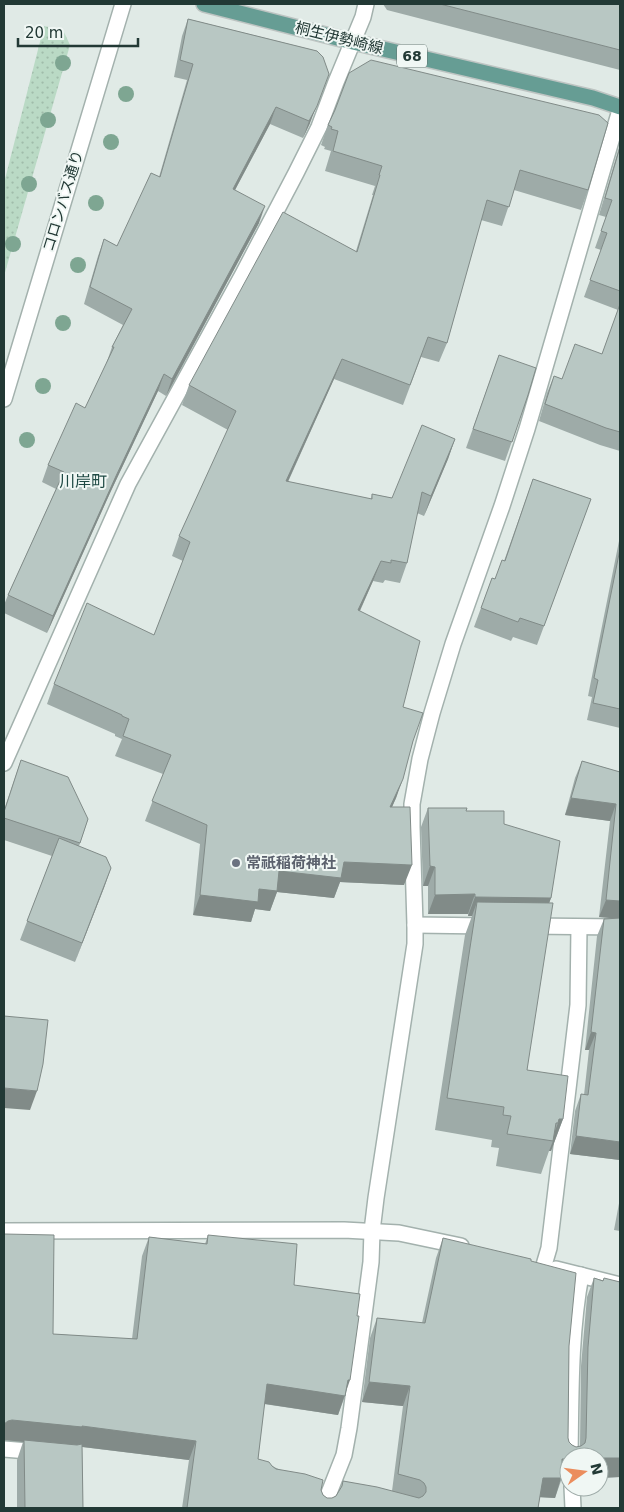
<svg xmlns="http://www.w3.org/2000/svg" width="624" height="1512" viewBox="0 0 624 1512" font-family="'DejaVu Sans','Noto Sans JP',sans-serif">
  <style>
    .grass { fill: url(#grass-dots) }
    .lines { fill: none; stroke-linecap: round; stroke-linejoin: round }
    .minor-casing { stroke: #a3b1ad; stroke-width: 18 }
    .major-casing { stroke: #bdc4c2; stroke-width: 18 }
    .minor { stroke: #fff; stroke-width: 15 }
    .major { stroke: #669d94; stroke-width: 15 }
    .tree { fill: #7ea692 }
    .wall { fill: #9eaba8 }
    .shaded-wall { fill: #818b88 }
    .building { fill: #b8c7c3; stroke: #818b88 }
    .worship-dot { fill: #6b7280; stroke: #f0f7f4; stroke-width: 2 }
    .labels { text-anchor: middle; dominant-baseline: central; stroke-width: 4; stroke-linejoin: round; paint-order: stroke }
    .shield { fill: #f0f7f4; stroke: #60726e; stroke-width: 1 }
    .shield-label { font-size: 14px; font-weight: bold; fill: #223935 }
    .street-label { font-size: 15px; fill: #223935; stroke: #f0f7f4 }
    .worship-label { font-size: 15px; font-weight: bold; fill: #5b616d; stroke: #f0f7f4; text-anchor: start }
    .neighbourhood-label { font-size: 16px; fill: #1f4a44; stroke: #f0f7f4 }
  </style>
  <defs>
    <pattern id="grass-dots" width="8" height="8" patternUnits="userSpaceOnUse" patternTransform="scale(1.25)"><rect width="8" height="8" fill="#badac5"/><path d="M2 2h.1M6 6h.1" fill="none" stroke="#a0bcaa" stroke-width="1.8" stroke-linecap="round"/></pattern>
  </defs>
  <rect width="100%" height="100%" fill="#e0eae6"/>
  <path class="grass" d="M44 26 63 30 70 45 4 276V183Z"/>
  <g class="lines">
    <g class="minor-casing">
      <g id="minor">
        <path d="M4 399 123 4"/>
        <path d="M4 763 128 484 243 274 296 173 319 127 336 82 363 17 366 4"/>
        <path d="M415 925 489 926"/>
        <path d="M529 926 620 927"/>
        <path d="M4 1231 344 1230 399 1233 461 1246"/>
        <path d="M544 1265 549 1248 578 1005 579 927"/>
        <path d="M556 1269 620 1285"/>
        <path d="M4 1449 40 1452"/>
        <path d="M570 1457C571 1397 570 1334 581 1275"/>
        <path d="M572 1487 573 1508"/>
        <path d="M323 1508 344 1455 349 1428 371 1262 372 1231 376 1198 415 944V925L412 827V804L420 759 432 713 453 644 502 506 527 429 620 110"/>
      </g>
    </g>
    <g class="major-casing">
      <path id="major" d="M204 4 353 42 593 98 620 107"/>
    </g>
    <use href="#minor" class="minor"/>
    <use href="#major" class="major"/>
  </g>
  <g class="tree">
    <circle cx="63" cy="63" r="8"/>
    <circle cx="126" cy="94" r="8"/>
    <circle cx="48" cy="120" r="8"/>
    <circle cx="111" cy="142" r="8"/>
    <circle cx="29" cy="184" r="8"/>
    <circle cx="96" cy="203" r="8"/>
    <circle cx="13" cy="244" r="8"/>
    <circle cx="78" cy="265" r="8"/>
    <circle cx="63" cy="323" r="8"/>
    <circle cx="43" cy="386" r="8"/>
    <circle cx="27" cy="440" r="8"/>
  </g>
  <g class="wall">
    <path d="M383 4H620V70L387 10Z"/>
    <path d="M188 19 317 51 310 123 303 138 270 124 235 190 259 223 166 396 158 391 110 493 47 633 4 613V605L8 595 56 489 42 482 48 465 85 408 106 364 112 347 123 325 84 304 98 256 104 239 117 246 159 177 187 80 174 77 182 36Z"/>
    <path d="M335 110 588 190 581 210 514 190 502 226 481 220 447 343 439 362 421 357 403 405 334 379 288 482 371 499 372 494 392 498 455 439 448 459 424 516 417 513 407 563 400 583 385 580 383 583 373 581 360 611 403 707 413 741 396 798 392 807 404 885 340 882 334 898 277 892 270 911 255 909 251 922 193 915 200 844 145 821 163 774 115 756 122 739 115 736V734L47 704 54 684 154 635 183 561 172 556 179 536 228 430 182 405 189 385 356 251 373 195H372L375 186 325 171 331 151 324 149 325 147 321 145 328 125Z"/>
    <path d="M620 144V451L600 445 539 421 547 393 554 376 562 379 602 354 618 310 584 297 601 250 595 248 606 217 599 215Z"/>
    <path d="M499 355 528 395 505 461 466 448Z"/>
    <path d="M533 479 591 499 537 645 513 637 511 641 474 627 492 578 495 579 504 561Z"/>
    <path d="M620 536V728L587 720 592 697 588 696Z"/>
    <path d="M21 760 88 819 79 846 111 868 75 962 20 940 52 856 4 840V810Z"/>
    <path d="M582 761 620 772V1160L570 1154 575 1111 581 1094 584 1095 589 1050H585L597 936 604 919 620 918 599 917 610 821 565 815 575 778Z"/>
    <path d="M428 808 466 811 504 824 551 898 549 903 527 1070 563 1119 551 1151H549L541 1174 496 1166 499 1148 491 1147 492 1140 435 1130 465 935 472 916H468V914H428V886H423L421 827Z"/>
    <path d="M620 1198V1231L614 1230Z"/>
    <path d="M4 1234 53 1334 132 1339 142 1256 149 1237 205 1244 208 1235 294 1285 346 1393 345 1396 338 1415 264 1404 258 1459 321 1490 323 1495 327 1498H332L336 1496 341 1488 343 1481 392 1491 403 1406 362 1402 370 1338 377 1318 422 1323 436 1258 443 1238 531 1261 569 1346 568 1438 569 1442 572 1445 576 1447 580 1446 581 1366 587 1297 594 1278 602 1280 620 1282V1477L599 1478V1457H569V1478H562L555 1498 540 1497 538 1508H182L189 1460 82 1447 83 1508H17V1460L23 1442 4 1440Z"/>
  </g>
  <g class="shaded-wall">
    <path d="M329 74 310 123 303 138 309 121Z"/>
    <path d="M276 107 270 124 227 205 233 189Z"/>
    <path d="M265 206 259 223 166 396 172 379Z"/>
    <path d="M342 359 334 379 279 501 286 481Z"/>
    <path d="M164 374 158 391 110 493 47 633 53 616 116 476Z"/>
    <path d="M455 439 448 459 424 516 431 496Z"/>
    <path d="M381 561 373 581 351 630 358 610Z"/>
    <path d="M403 779 396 798 383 827 390 807Z"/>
    <path d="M571 798 616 804 610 821 565 815Z"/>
    <path d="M344 862 412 865 404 885 340 882 334 898 277 892 270 911 255 909 251 922 193 915 200 895 259 889 279 871Z"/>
    <path d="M430 866 435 867 428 886H423Z"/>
    <path d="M111 868 104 888 75 962 82 943Z"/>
    <path d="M475 894 468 914H428L435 895Z"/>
    <path d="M475 897 551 898 544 917 477 902 472 916H468Z"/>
    <path d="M606 900 620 901V919L599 917Z"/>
    <path d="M591 1032 596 1033 589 1050H585Z"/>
    <path d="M4 1088 37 1091 30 1110 4 1108Z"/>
    <path d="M559 1119H563L551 1151H549L553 1141H551L558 1123Z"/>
    <path d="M576 1136 620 1142V1160L570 1154Z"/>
    <path d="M348 1380H350L338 1415 259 1403 267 1384Z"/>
    <path d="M369 1382 410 1386 403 1406 362 1402Z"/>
    <path d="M12 1420 82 1426 196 1441 189 1460 75 1446V1447L4 1440V1424L8 1421Z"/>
    <path d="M599 1458H620V1477L599 1478Z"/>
    <path d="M562 1459H569V1478H561L555 1498 536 1497 543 1478Z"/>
  </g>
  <g class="building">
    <path d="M440 4H620V50Z"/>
    <path d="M188 19 317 51 323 57 329 74 317 106 309 121 276 107 233 189 265 206 172 379 164 374 116 476 53 616 8 595 64 472 48 465 76 403 85 408 114 347H112L132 309 90 287 104 239 117 246 151 173 160 177 193 64 180 60Z"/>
    <path d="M371 60 599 115 608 123 588 190 520 170 509 207 487 200 447 343 428 337 410 385 342 359 286 481 372 499V494L392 498 422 425 455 439 431 496 422 492 407 563 391 560V563L381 561 358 610 420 641 403 707 423 713 413 741 403 779 390 807H410L412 865 344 862 341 878 279 871 277 891 259 889 258 902 200 895 207 825 152 801 171 755 123 736 129 719 122 716V715L54 684 87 603 154 635 190 542 179 536 236 411 189 385 283 212 357 252 380 175H379L382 166 333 151 338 131 331 129 332 127 328 125 335 110 349 73Z"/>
    <path d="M620 147V291L590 280 607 233 601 231 612 200 605 198Z"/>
    <path d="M620 304V432L606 428 545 404 554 376 562 379 575 344 602 354Z"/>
    <path d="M499 355 536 368 528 395 512 442 473 429Z"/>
    <path d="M533 479 591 499 544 626 520 618 518 622 481 608 492 578 495 579 502 560 505 561Z"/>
    <path d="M620 549V709L593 703 598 680 594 678Z"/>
    <path d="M21 760 68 777 88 819 80 843 4 818V812Z"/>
    <path d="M582 761 620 772V901L606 900 616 804 571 798Z"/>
    <path d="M428 808H467L466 811H504V824L560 841 551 898 475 897V894L435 895V867L430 866Z"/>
    <path d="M59 838 106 857 111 868 82 943 27 921Z"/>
    <path d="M477 902 553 903 527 1070 568 1076 563 1119H559L558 1123H556L553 1141 507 1134 511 1116 503 1115 504 1107 447 1098Z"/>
    <path d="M620 918V1142L576 1136 581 1094 588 1095 596 1033 591 1032 604 919Z"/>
    <path d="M4 1016 48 1020 43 1064 37 1091 4 1088Z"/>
    <path d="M4 1234 54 1235 53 1334 137 1339 149 1237 207 1244 208 1235 297 1244 294 1285 360 1294 357 1316H359L350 1380H348L345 1396 267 1384 258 1459 269 1462 272 1466 276 1469 305 1474 323 1480 321 1490 323 1495 327 1498H332L336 1496 342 1486 343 1481 377 1487 419 1498 423 1496 426 1492V1487L424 1483 420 1480 398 1474 410 1386 369 1382 377 1318 425 1323 443 1238 531 1259V1261L576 1273 569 1346 568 1438 569 1442 572 1445 576 1447 581 1446 585 1443 586 1438 588 1347 594 1278 603 1281 604 1278 620 1282V1458H599V1457H569V1459H562V1478H543L538 1508H187L196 1441 82 1426V1427L12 1420 8 1421 4 1424Z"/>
    <path d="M24 1440 77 1445 82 1444 83 1508H25Z"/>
  </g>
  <circle class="worship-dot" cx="236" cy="863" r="5"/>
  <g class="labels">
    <rect class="shield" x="397" y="44.5" width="30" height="23" rx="4"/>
    <g class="shield-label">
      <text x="412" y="56">68</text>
    </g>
    <g class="street-label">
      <text transform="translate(339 38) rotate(14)">桐生伊勢崎線</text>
      <text transform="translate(63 201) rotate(-73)">コロンバス通り</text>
    </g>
    <g class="worship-label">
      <text x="246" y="863">常祇稲荷神社</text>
    </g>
    <g class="neighbourhood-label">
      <text x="83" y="481">川岸町</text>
    </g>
  </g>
  <rect width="624" height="1512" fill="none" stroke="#223935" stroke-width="10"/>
  <g transform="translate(584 1472) rotate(76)"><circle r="24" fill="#f0f7f4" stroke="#9eaba8"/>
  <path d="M0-4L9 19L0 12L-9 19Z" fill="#eb8d5d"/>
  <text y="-8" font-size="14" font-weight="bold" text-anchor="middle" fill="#223935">N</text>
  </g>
  <path d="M18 38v8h120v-8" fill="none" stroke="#223935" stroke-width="2.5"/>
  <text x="25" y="38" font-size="15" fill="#223935" stroke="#f0f7f4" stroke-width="4" paint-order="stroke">20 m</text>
</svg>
